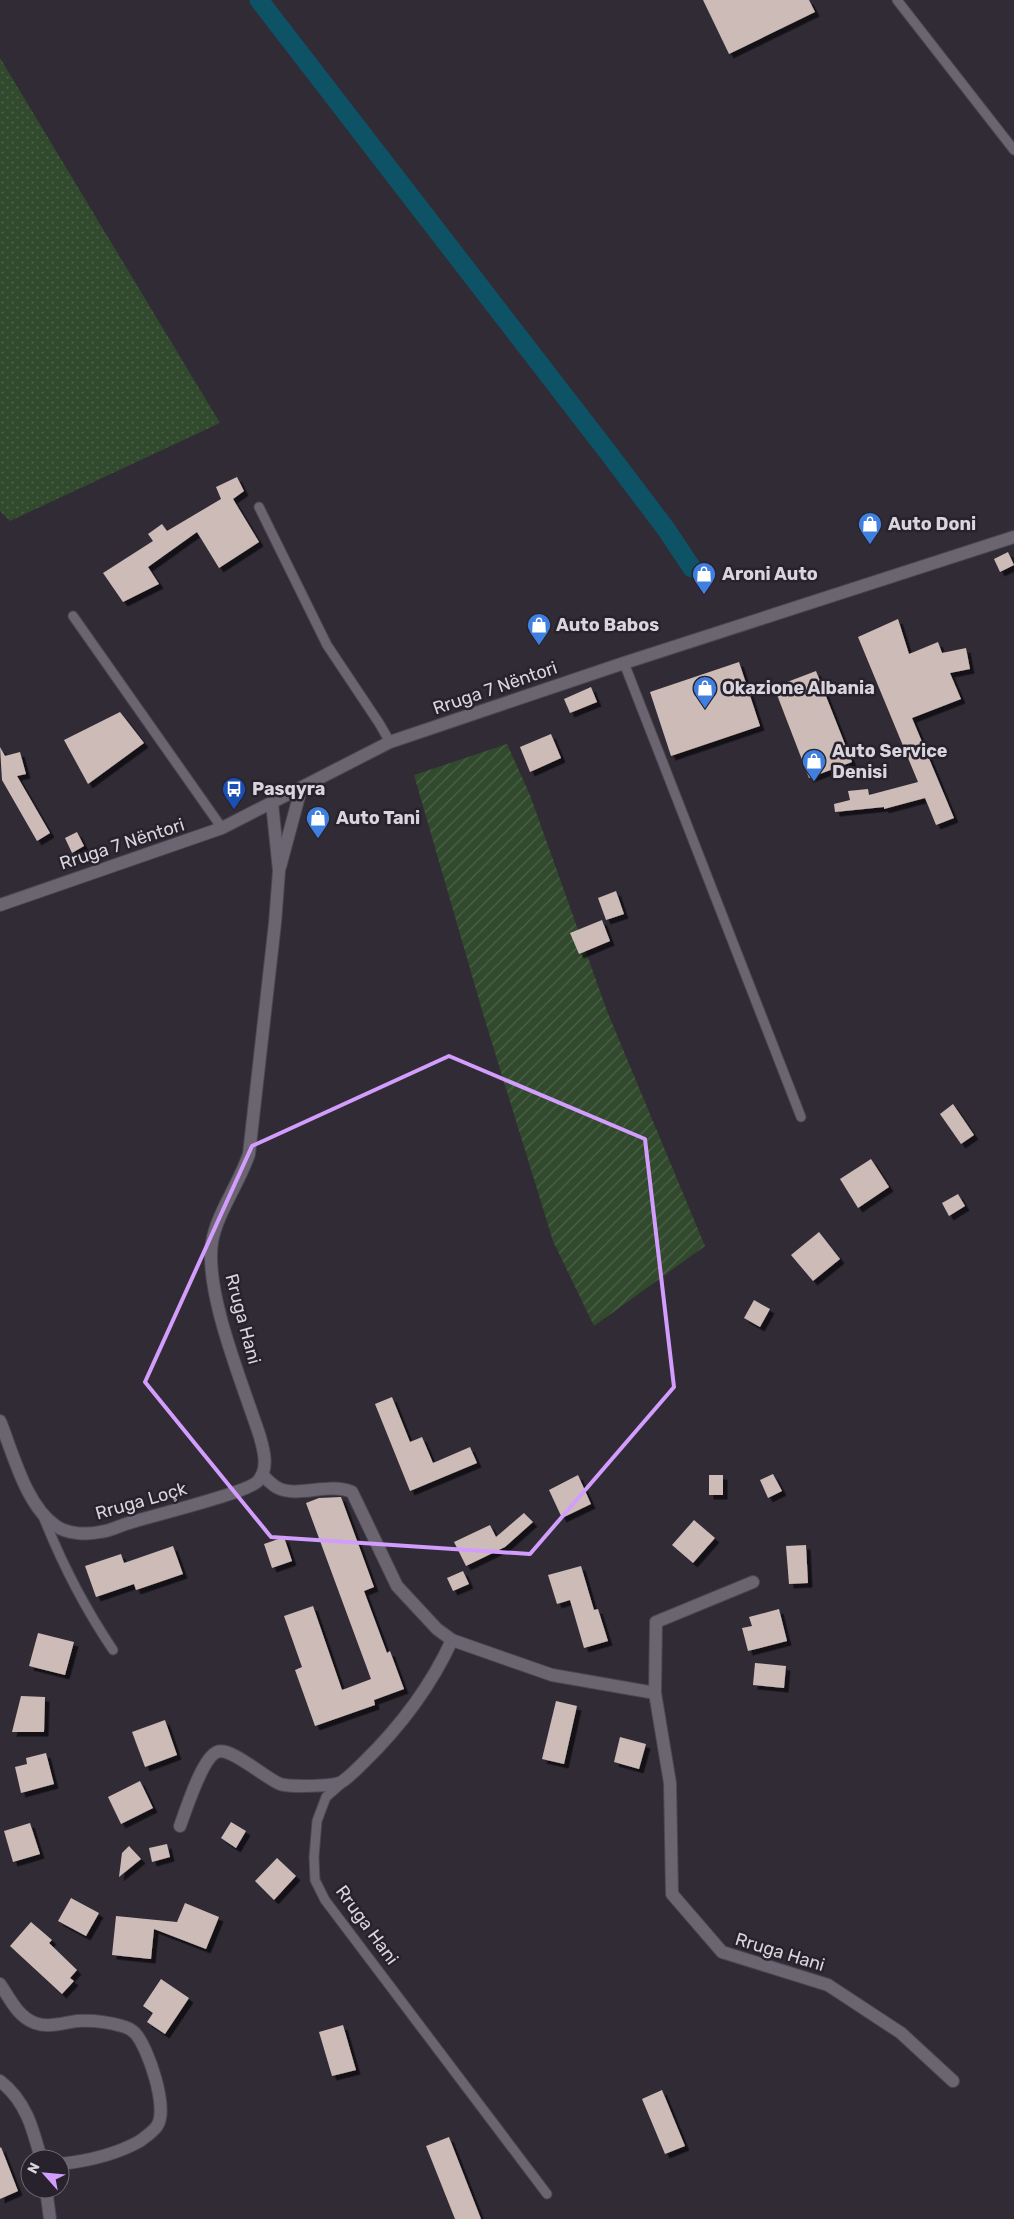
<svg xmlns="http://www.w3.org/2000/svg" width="1014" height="2219" viewBox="0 0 1014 2219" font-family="Rubik,sans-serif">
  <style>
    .grass { fill: url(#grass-dots) }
    .garden { fill: url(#garden-furrows) }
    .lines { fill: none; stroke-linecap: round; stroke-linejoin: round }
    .canal { stroke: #0e5266; stroke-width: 19 }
    .building { fill: #cdbbb8; filter: url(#shadow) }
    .service-casing { stroke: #4b464f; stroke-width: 11 }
    .minor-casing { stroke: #4b464f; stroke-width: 14 }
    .secondary-casing { stroke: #4b464f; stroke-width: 14 }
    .service { stroke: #6b6571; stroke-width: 9 }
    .minor { stroke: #6b6571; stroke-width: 12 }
    .secondary { stroke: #6b6571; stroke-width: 12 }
    .marked { fill: none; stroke: #d29dfd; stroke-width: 4; stroke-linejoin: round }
    .labels { text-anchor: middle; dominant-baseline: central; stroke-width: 5; stroke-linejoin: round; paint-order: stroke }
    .poi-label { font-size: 18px; font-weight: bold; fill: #d9d5dc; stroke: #27222c; text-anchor: start }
    .street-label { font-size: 18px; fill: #d9d5dc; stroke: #27222c }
  </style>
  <defs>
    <pattern id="grass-dots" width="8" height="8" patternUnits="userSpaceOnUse" patternTransform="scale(1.25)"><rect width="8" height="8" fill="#31492c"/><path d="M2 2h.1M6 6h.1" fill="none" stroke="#4e624a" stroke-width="1.8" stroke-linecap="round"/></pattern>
    <pattern id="garden-furrows" width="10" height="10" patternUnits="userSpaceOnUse" patternTransform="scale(1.25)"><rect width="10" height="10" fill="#31492c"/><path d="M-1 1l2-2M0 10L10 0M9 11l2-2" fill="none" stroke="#4e624a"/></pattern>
    <filter id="shadow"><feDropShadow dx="4.5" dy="4.5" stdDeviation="0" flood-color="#0009"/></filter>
  </defs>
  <rect width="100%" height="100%" fill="#312b36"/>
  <path class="grass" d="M0 58 220 423 10 521 0 511Z"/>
  <path class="garden" d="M507 744 530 795 607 1011 705 1246 594 1326 553 1241 484 1017 414 775Z"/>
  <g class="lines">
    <path class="canal" d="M259 0 607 451 666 529 692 568"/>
  </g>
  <g class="building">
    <path d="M703 0H809L815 12 729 54Z"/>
    <path d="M237 477 244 491 233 499 259 542 219 568 197 532 148 567 159 584 123 602 103 573 153 541 148 534 162 524 167 531 221 499 216 487Z"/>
    <path d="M1008 552 1014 565 1000 572 994 559Z"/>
    <path d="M898 619 909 654 938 642 942 653 966 648 970 669 950 673 961 699 912 718 954 818 936 825 925 798 884 809V807L835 812 834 804 850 800 848 791 868 789 869 795 918 782 858 637Z"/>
    <path d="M739 662 760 726 671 756 650 692Z"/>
    <path d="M816 671 852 762 809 778 774 687Z"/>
    <path d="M591 687 597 702 570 713 564 699Z"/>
    <path d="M120 712 144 743 88 784 64 740Z"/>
    <path d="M551 734 561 758 530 772 520 747Z"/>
    <path d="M0 747 5 756 20 752 26 774 17 776 50 833 37 841 2 780Z"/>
    <path d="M77 832 84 846 72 853 65 838Z"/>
    <path d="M616 891 624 914 606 920 598 898Z"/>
    <path d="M602 920 610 941 579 954 570 933Z"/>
    <path d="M953 1104 974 1135 961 1144 940 1114Z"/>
    <path d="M871 1159 889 1187 858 1208 840 1179Z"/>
    <path d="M958 1194 965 1206 949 1216 942 1203Z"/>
    <path d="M819 1232 840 1259 813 1281 791 1255Z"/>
    <path d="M754 1300 770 1309 760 1327 744 1318Z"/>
    <path d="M392 1397 410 1442 422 1437 433 1463 470 1447 477 1463 410 1491 375 1404Z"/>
    <path d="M773 1474 782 1491 768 1498 760 1480Z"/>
    <path d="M578 1475 591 1504 562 1518 549 1490Z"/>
    <rect x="709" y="1475" width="14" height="20"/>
    <path d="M341 1497 374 1587 364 1591 387 1653 390 1651 404 1689 374 1700 375 1705 315 1726 295 1670 302 1667 284 1616 313 1606 342 1690 371 1679 306 1503 319 1498Z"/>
    <path d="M524 1513 533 1522 505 1547 466 1566 454 1542 490 1525 496 1537Z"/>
    <path d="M694 1520 715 1538 693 1563 672 1545Z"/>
    <path d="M284 1537 292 1561 272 1568 264 1544Z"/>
    <path d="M806 1545 808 1583 789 1584 786 1546Z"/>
    <path d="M173 1546 183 1574 136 1590 134 1584 96 1597 85 1566 121 1554 124 1563Z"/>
    <path d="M581 1566 594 1610 598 1609 608 1641 584 1648 570 1600 557 1604 548 1575Z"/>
    <path d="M463 1571 469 1584 453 1591 447 1578Z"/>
    <path d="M779 1609 787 1641 748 1651 742 1628 752 1626 749 1617Z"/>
    <path d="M38 1633 74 1642 65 1675 29 1666Z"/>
    <path d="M755 1663 786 1666 784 1688 753 1685Z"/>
    <path d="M21 1696 45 1697 44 1732H12Z"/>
    <path d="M556 1701 577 1706 564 1764 542 1759Z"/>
    <path d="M165 1720 177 1755 145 1767 132 1732Z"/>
    <path d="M620 1737 646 1744 639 1769 614 1762Z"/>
    <path d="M46 1753 54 1784 21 1793 15 1767 27 1764 26 1758Z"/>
    <path d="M140 1781 153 1808 121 1824 108 1797Z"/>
    <path d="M231 1822 246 1831 236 1848 221 1838Z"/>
    <path d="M30 1823 40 1854 13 1862 4 1831Z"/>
    <path d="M167 1844 170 1857 152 1862 149 1848Z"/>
    <path d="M129 1846 141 1859 119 1877 122 1853Z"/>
    <path d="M277 1858 296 1876 274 1900 255 1881Z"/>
    <path d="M71 1898 99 1913 86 1936 58 1921Z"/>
    <path d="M185 1903 219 1917 206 1949 154 1929 151 1959 112 1955 116 1916 177 1922Z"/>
    <path d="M31 1922 52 1940 49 1943 77 1970 70 1978 74 1981 62 1994 10 1946Z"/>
    <path d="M161 1979 189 1998 165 2034 147 2022 153 2013 143 2006Z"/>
    <path d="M343 2025 356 2070 332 2076 319 2032Z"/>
    <path d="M662 2090 685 2146 665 2154 642 2099Z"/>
    <path d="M449 2137 481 2219H455L426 2146Z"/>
    <path d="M1 2147 18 2191 0 2199V2148Z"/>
  </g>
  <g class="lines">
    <g class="service-casing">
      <g id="service">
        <path d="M897 0 1014 150"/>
        <path d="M259 507 327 645 379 723 390 742"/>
        <path d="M73 616 222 828"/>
        <path d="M624 663 801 1117"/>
        <path d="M43 1516C62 1564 84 1607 113 1650"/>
        <path d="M342 1783 326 1797 317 1821 314 1857 315 1880 325 1900 547 2194"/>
      </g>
    </g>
    <g class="minor-casing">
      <g id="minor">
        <path d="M280 867 301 789"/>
        <path d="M0 1421C13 1453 26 1506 56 1526 67 1534 87 1535 100 1532 110 1531 119 1526 129 1523 150 1516 248 1493 258 1481 269 1469 264 1451 260 1437 244 1387 204 1293 212 1242 217 1213 239 1184 249 1154L275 923 279 871 272 803"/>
        <path d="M262 1475C267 1479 272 1485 278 1488 298 1498 329 1482 352 1492L397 1586 437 1629 452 1640 552 1675 655 1693"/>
        <path d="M753 1582 656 1622 655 1693 670 1783 672 1894 722 1952 828 1985 901 2033 953 2081"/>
        <path d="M180 1826C186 1810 202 1758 217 1752 230 1746 265 1778 280 1784 289 1787 335 1787 343 1781 350 1776 357 1769 363 1763 399 1728 431 1686 452 1640"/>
        <path d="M0 1984C10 1999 18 2017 35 2023 48 2028 63 2023 77 2021 91 2020 108 2022 122 2026 126 2027 132 2030 135 2033 148 2047 169 2109 157 2126 153 2132 145 2137 140 2141 115 2155 88 2161 60 2164"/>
        <path d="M0 2081C26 2101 33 2129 41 2159"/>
        <path d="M46 2189 50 2219"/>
      </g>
    </g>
    <g class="secondary-casing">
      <path id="secondary" d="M0 905 222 828 390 742 624 663 1014 537"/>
    </g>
    <use href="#service" class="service"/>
    <use href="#minor" class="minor"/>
    <use href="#secondary" class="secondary"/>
  </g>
  <path class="marked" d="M449 1056 645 1139 674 1387 530 1554 271 1537 145 1382 252 1146Z"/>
  <defs>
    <g id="shop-pin" transform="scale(1.25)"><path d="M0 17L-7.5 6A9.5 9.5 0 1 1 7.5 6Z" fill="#3f7fe0" stroke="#27222c"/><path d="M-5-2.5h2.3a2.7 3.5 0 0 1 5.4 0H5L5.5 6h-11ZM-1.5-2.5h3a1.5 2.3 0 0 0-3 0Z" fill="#fff"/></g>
    <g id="bus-pin" transform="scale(1.25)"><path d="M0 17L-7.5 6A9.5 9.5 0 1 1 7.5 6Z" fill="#1a4fb4" stroke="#27222c"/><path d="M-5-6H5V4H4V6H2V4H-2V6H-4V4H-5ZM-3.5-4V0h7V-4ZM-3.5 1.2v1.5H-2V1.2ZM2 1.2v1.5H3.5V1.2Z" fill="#fff"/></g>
  </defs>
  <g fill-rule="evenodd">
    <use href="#shop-pin" x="870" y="524"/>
    <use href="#shop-pin" x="704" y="574"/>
    <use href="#shop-pin" x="539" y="625"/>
    <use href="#shop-pin" x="705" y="688"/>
    <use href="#shop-pin" x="814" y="761"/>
    <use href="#bus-pin" x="234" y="789"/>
    <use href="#shop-pin" x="318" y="818"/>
  </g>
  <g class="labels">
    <g class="poi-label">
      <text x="888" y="524">Auto Doni</text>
      <text x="722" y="574">Aroni Auto</text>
      <text x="556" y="625">Auto Babos</text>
      <text x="722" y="688">Okazione Albania</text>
      <text x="832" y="751">Auto Service<tspan x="832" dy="21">Denisi</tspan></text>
      <text x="252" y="789">Pasqyra</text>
      <text x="336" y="818">Auto Tani</text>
    </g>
    <g class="street-label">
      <text transform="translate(495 688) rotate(-19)">Rruga 7 Nëntori</text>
      <text transform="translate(122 844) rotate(-18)">Rruga 7 Nëntori</text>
      <text transform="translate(243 1319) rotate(75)">Rruga Hani</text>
      <text transform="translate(141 1501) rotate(-16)">Rruga Loçk</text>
      <text transform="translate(367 1925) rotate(54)">Rruga Hani</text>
      <text transform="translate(780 1952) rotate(17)">Rruga Hani</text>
    </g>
  </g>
  <g transform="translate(45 2174) rotate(297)"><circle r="24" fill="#27222c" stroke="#6e6a72"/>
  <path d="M0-4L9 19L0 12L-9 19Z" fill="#d29dfd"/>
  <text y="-8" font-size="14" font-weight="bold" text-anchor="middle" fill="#d9d5dc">N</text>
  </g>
</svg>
